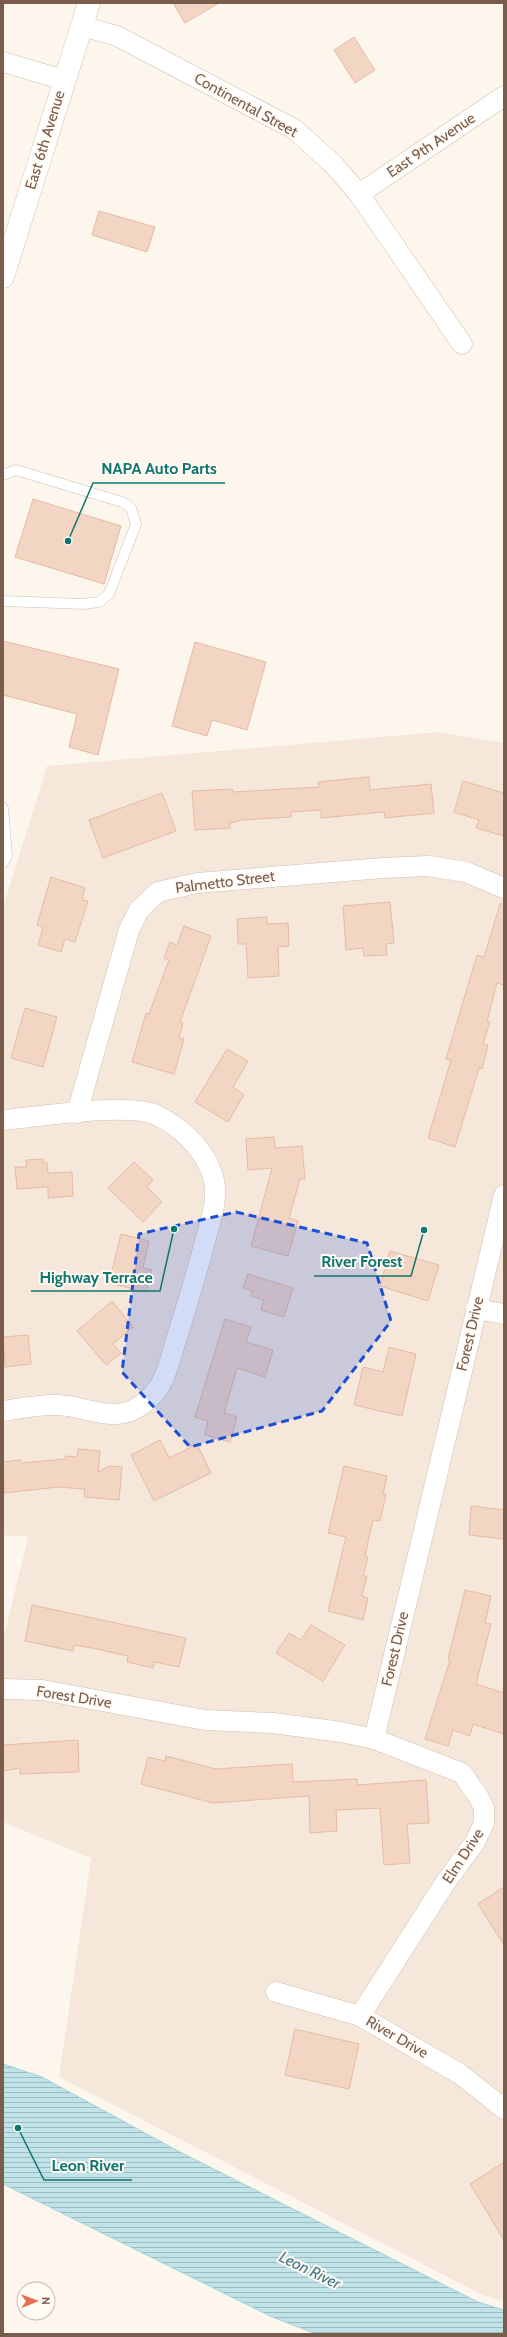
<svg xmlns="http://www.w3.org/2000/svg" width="507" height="2337" viewBox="0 0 507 2337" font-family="Cabin,sans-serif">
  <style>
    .residential { fill: #f5e8da }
    .water { fill: url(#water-rules); stroke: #a5d3da }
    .building { fill: #f3d5c3; stroke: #e6bba3 }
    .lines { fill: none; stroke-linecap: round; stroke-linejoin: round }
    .service-casing { stroke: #d1beb0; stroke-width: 11 }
    .minor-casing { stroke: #d1beb0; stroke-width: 21 }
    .secondary-casing { stroke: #d6c0b0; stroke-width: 23 }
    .service { stroke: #fff; stroke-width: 10 }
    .minor { stroke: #fff; stroke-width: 20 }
    .secondary { stroke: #fff; stroke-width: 22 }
    .marked { fill: #1d4ed8; fill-opacity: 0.2; stroke: #1d4ed8; stroke-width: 3; stroke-dasharray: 8 5; stroke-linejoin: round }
    .labels { text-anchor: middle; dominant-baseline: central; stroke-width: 4; stroke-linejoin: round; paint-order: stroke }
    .street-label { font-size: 15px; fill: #7a5c4d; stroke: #fffaf3 }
    .water-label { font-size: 16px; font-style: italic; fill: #437c86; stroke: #fffaf3 }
    .leader { fill: none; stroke: #0f766e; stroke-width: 1.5 }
    .callout-dot { fill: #0f766e; stroke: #fffaf3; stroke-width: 1.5 }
    .callout-label { font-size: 16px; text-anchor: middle; font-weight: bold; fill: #0f766e; stroke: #fffaf3; stroke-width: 4; stroke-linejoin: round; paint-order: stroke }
  </style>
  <defs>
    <pattern id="water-rules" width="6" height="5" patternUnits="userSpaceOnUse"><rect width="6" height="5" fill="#bfe3e8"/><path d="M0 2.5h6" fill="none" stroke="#a0bbbe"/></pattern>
  </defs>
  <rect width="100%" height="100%" fill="#fdf6ec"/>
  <path class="residential" d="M438 732 504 743V2302L485 2296 59 2077 91 1858 3 1822V1641L28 1537 3 1535V907L47 766Z"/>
  <path class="water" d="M3 2064 42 2077 178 2151 478 2302 504 2310V2334H316L270 2316 3 2184Z"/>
  <g class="building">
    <path d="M173 3H219L185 23Z"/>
    <path d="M354 37 375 70 355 83 334 50Z"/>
    <path d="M99 211 155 227 147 252 92 235Z"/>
    <path d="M33 499 121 526 104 584 15 557Z"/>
    <path d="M3 641 119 669 98 755 69 747 77 714 3 695Z"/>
    <path d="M195 642 266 662 247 730 212 720 207 736 172 726Z"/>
    <path d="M369 777 370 790 431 784 434 813 385 818 384 812 321 818V810L291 812V817L242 820 230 823V828L195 830 192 791 232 789 233 792 319 787 318 782Z"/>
    <path d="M463 781 504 793V836L476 828 479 820 454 812Z"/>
    <path d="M162 793 176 831 103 858 89 820Z"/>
    <path d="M51 877 85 888 82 900 88 901 75 942 65 939 61 952 38 945 43 927 37 925Z"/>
    <path d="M390 902 394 943 386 944 387 955 364 956 363 948 346 950 343 906Z"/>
    <path d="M500 904H504V985L497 983 487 1021 490 1022 483 1044 488 1045 482 1069 479 1068 455 1147 428 1138 451 1060 446 1059 477 955 484 957Z"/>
    <path d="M267 917V924L288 923 289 946 278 947 279 976 248 978 246 944H238L237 919Z"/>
    <path d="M184 926 211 936 180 1022 183 1023 179 1038 184 1039 174 1074 132 1062 146 1013 149 1014 169 960 164 958 170 942 177 945Z"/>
    <path d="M25 1008 57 1017 43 1067 11 1058Z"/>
    <path d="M227 1049 248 1061 233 1087 244 1095 228 1122 195 1102Z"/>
    <path d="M274 1137 275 1148 302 1146 305 1179H300L289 1218 298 1221 288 1256 251 1246 272 1168 248 1170 246 1139Z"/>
    <path d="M43 1159V1163H47L48 1173 72 1172 73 1196 48 1198V1187L17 1189 15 1167H27L26 1160Z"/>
    <path d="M134 1162 153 1180 147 1187 162 1202 143 1222 108 1188Z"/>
    <path d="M121 1234 149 1241 143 1268 152 1270 146 1292 109 1283Z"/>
    <path d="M390 1251 439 1265 428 1301 380 1286Z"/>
    <path d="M248 1274 293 1288 284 1317 261 1310 264 1300 251 1296 252 1291 243 1288Z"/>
    <path d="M112 1301 133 1327 113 1344 121 1353 106 1365 77 1331Z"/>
    <path d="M225 1319 251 1327 246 1342 273 1350 265 1377 237 1368 224 1413 237 1417 230 1442 205 1435 208 1421 195 1417Z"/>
    <path d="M28 1335 31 1364 5 1367 3 1337Z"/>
    <path d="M389 1347 416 1354 402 1416 354 1405 363 1367 383 1372Z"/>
    <path d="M160 1440 169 1458 197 1444 211 1473 154 1501 131 1455Z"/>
    <path d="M78 1449 100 1451 98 1472 109 1466 122 1467 119 1500 84 1497 85 1489 58 1487 4 1493 3 1462 21 1460V1463L65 1459 66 1456 77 1457Z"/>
    <path d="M344 1466 387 1476 383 1494H386L380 1521 373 1520 365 1556 368 1557 363 1576H367L362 1596 368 1598 363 1620 328 1611 346 1537 328 1533Z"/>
    <path d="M471 1506 504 1510V1539L469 1535Z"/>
    <path d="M465 1590 491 1596 485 1623 491 1624 476 1684 504 1693V1734L473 1724 470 1736 453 1730 448 1746 425 1739 450 1660 448 1659Z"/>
    <path d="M32 1605 186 1638 179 1667 155 1662 153 1668 127 1662 128 1656 92 1648 74 1645 73 1651 25 1641Z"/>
    <path d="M311 1625 345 1645 323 1681 276 1653 289 1633 301 1640Z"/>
    <path d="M78 1740 79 1772 20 1774V1768L3 1771V1745Z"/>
    <path d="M166 1756 216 1769 292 1764 293 1782 357 1779V1785L426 1780 429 1823 407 1824 410 1863 384 1865 380 1808 336 1810 337 1831 310 1833 309 1796 213 1803 141 1784 148 1757 165 1761Z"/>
    <path d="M504 1887V1945L478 1904Z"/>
    <path d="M295 2029 359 2044 349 2089 285 2075Z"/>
    <path d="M504 2162V2240L470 2184Z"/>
  </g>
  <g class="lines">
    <g class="service-casing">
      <g id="service">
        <path d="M3 475 16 470 122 502 131 508 136 524 109 594 99 602 84 604 3 601"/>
        <path d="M3 808 7 856 3 863"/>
      </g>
    </g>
    <g class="minor-casing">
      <g id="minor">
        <path d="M82 26 117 36 294 129 333 164 359 194 462 344"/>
        <path d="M3 62 64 80"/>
        <path d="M359 194 504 96"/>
        <path d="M77 1113 129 930 139 910 158 892 197 883 383 868 428 866 466 872 504 888"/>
        <path d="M3 1120C38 1117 126 1102 156 1115 184 1128 212 1156 215 1188 216 1206 210 1223 205 1241 197 1273 187 1305 177 1337 172 1353 168 1373 159 1387 153 1396 143 1405 133 1410 110 1421 83 1406 59 1405 40 1404 22 1408 3 1411"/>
        <path d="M476 1309 504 1314"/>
        <path d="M3 1689 42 1690 205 1720 273 1723 341 1732 374 1739 462 1773 478 1796 484 1808V1823L475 1842 445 1883 360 2016"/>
        <path d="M374 1739 504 1195"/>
        <path d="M276 1992 360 2016 460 2074 504 2109"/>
      </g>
    </g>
    <g class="secondary-casing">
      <path id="secondary" d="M3 277 89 3"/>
    </g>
    <use href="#service" class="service"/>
    <use href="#minor" class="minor"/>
    <use href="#secondary" class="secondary"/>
  </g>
  <path class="marked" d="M236 1212 367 1243 391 1321 322 1411 190 1447 122 1372 139 1234Z"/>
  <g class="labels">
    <g class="street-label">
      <text transform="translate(246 105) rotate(29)">Continental Street</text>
      <text transform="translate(45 140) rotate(-73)">East 6th Avenue</text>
      <text transform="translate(431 145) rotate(-34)">East 9th Avenue</text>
      <text transform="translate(225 882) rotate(-7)">Palmetto Street</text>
      <text transform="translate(470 1334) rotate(-77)">Forest Drive</text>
      <text transform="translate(395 1649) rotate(-77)">Forest Drive</text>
      <text transform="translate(74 1697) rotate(9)">Forest Drive</text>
      <text transform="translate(463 1856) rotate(-57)">Elm Drive</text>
      <text transform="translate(397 2037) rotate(30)">River Drive</text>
    </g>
    <g class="water-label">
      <text transform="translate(310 2270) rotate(26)">Leon River</text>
    </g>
  </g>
  <path class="leader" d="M68 541L93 483H225M424 1230L411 1276H314M174 1229L160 1291H31M18 2128L44 2180H132"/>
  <g class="callout-dot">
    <circle cx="68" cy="541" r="4"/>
    <circle cx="424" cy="1230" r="4"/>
    <circle cx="174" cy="1229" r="4"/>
    <circle cx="18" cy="2128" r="4"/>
  </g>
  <g class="callout-label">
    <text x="159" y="474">NAPA Auto Parts</text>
    <text x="362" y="1267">River Forest</text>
    <text x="96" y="1283">Highway Terrace</text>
    <text x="88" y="2171">Leon River</text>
  </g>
  <rect width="507" height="2337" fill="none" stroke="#7a5c4d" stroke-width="8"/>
  <g transform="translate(36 2301) rotate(89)"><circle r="19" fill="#fffaf3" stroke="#cabbb1"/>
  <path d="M0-3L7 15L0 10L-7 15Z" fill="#e76f51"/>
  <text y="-6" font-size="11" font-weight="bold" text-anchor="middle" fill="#7a5c4d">N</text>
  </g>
</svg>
